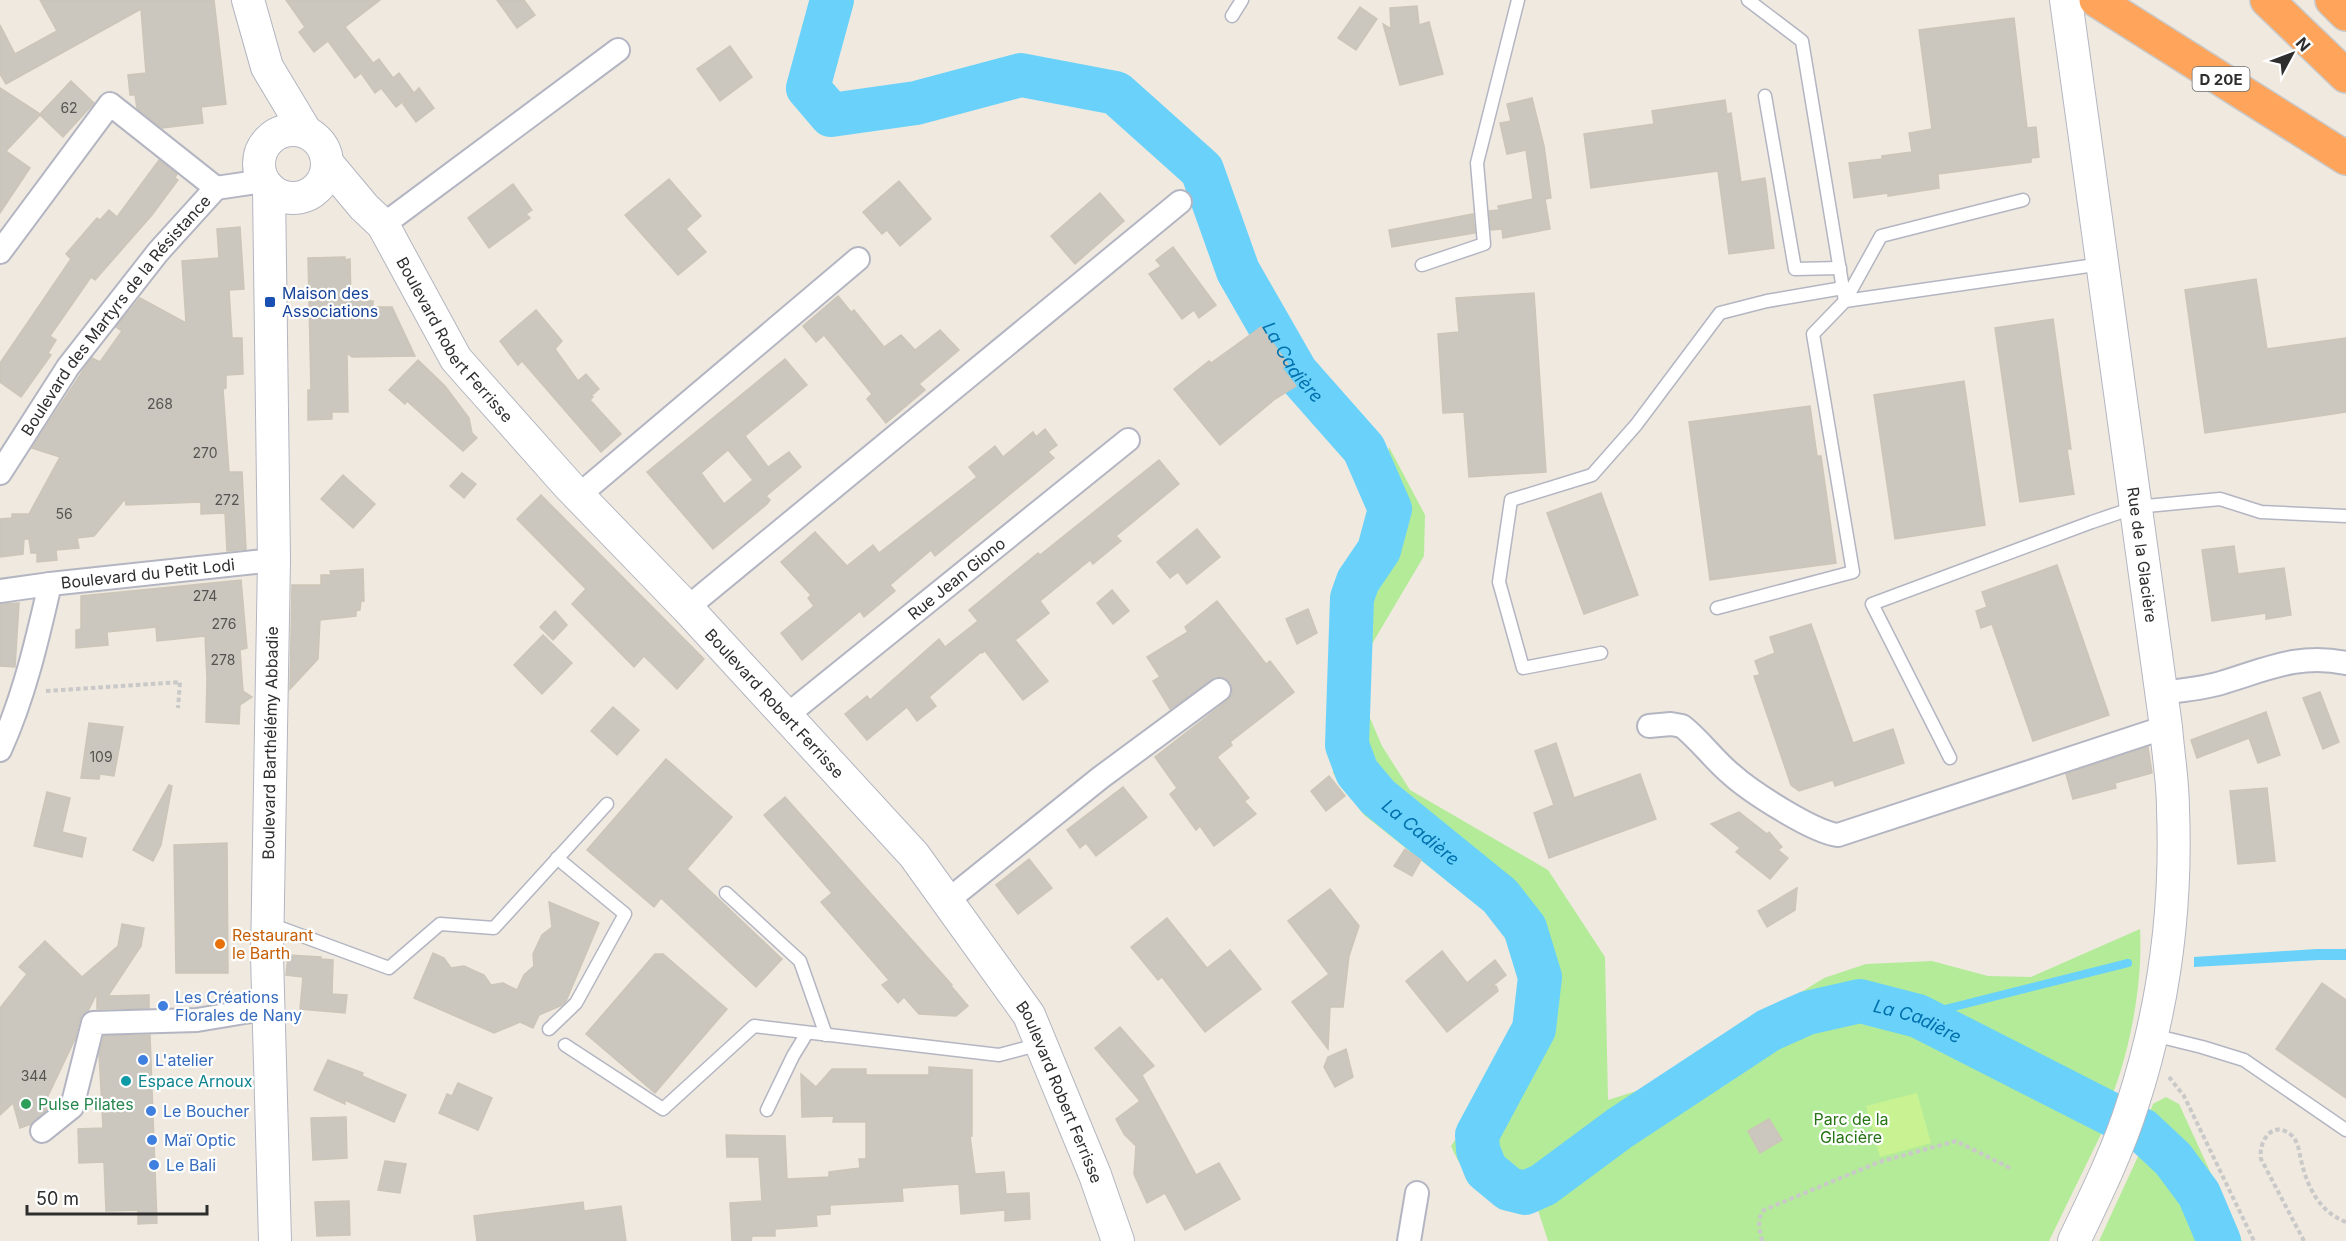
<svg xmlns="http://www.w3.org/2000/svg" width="2346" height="1241" viewBox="0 0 2346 1241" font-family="Inter,sans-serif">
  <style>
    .green { fill: #b3eb98 }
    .pitch { fill: #c9f393 }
    .water { fill: #6ad2fa }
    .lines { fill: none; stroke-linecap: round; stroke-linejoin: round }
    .stream { stroke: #6ad2fa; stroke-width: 8 }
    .river { stroke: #6ad2fa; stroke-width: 44 }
    .building { fill: #cbc7be; stroke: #ccc5b8; stroke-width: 1.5; fill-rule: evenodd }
    .lane-casing { stroke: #b3b6c2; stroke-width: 15 }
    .street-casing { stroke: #b3b6c2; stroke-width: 26 }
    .secondary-casing { stroke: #b3b6c2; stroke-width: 34 }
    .highway-casing { stroke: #c9c9c9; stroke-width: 36 }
    .path { stroke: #c9c9c9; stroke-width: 4; stroke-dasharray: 4.5 3; stroke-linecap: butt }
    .lane { stroke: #fff; stroke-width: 12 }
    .street { stroke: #fff; stroke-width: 22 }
    .secondary { stroke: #fff; stroke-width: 32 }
    .highway { stroke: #ffa45b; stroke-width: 33 }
    .transit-dot { fill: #1a4fb4; stroke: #fff; stroke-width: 2 }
    .food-dot { fill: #e8710a; stroke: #fff; stroke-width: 2 }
    .shop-dot { fill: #3f7fe0; stroke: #fff; stroke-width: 2 }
    .culture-dot { fill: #0f9aa8; stroke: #fff; stroke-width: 2 }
    .leisure-dot { fill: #2e9e5b; stroke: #fff; stroke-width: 2 }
    .labels { text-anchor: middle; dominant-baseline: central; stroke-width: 4.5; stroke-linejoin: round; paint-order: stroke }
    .number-label { font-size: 14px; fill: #555452 }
    .shield { fill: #fff; stroke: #6d6d6d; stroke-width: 1.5 }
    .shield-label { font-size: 15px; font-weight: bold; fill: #2e2e2e }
    .transit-label { font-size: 16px; fill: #164399; stroke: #fff; text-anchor: start }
    .street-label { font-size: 16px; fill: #2e2e2e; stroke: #fff }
    .food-label { font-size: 16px; fill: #c56008; stroke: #fff; text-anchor: start }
    .shop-label { font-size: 16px; fill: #366cbe; stroke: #fff; text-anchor: start }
    .culture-label { font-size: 16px; fill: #0d838f; stroke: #fff; text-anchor: start }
    .leisure-label { font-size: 16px; fill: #27864d; stroke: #fff; text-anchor: start }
    .park-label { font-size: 16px; fill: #277414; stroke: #fff }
    .water-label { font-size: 18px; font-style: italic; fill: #0171ae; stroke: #fff }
  </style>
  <rect width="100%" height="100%" fill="#f0e9df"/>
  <g class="green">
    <path d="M1389 447 1425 515 1424 556 1369 649 1364 704 1382 746 1410 790 1548 870 1605 957 1608 1100 1646 1088 1824 978 1866 964 1932 961 1988 976 2031 977 2140 929C2143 980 2131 1047 2112 1096L2116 1102 2105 1131 2102 1132 2049 1241H1548L1536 1204C1493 1210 1467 1183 1451 1146L1515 1051 1523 941 1364 815 1333 773 1331 595 1380 529Z"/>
    <path d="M2166 1097 2179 1104 2242 1241H2099L2141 1150 2137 1144 2153 1104Z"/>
  </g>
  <path class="pitch" d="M1917 1093 1931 1143 1880 1157 1866 1106Z"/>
  <path class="water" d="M2316 949H2346V960H2319L2194 967V957Z"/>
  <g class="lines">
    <path class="stream" d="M1918 1016 2128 963"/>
    <path class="river" id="s1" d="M832 0 808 88 831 115 916 103 1021 75 1116 93 1202 170 1238 271 1296 372 1364 449 1390 509 1379 550 1358 581 1352 598 1347 745 1357 772 1378 797 1500 896 1525 928 1540 977 1534 1029 1477 1135 1478 1150 1486 1170 1509 1189 1525 1193 1543 1185 1620 1128 1769 1030 1807 1013 1860 1001 1918 1016 2142 1130 2173 1159 2199 1194 2219 1241"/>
  </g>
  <g class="building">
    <path d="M40 0H214L226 104 201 107 203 123 162 128 137 108 135 95H130L128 75 146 73 141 9 6 84 0 74V25L15 54 57 31Z"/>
    <path d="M286 0H380L345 27 373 63 379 59 393 78 399 73 414 93 419 88 434 108 416 122 403 104 412 95 396 107 381 88 388 83 375 93 361 73 355 78 328 41 314 52 299 32 305 27Z"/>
    <path d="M497 0H524L535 15 517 28Z"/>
    <path d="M1417 6 1419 25 1429 22 1443 74 1400 85 1383 24 1391 29 1390 8Z"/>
    <path d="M1360 7 1377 19 1356 50 1338 38Z"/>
    <path d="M2014 18 2027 128 2036 127 2039 157 2031 158V162L1938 174 1939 188 1888 196V193L1854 198 1849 163 1882 159V156L1912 152 1909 133 1932 129 1919 30Z"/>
    <path d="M730 46 752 77 720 101 697 69Z"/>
    <path d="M71 81 94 103 63 137 40 115 6 151 30 168 0 213V88L40 114Z"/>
    <path d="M1532 98 1544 146 1551 198 1545 199 1550 229 1503 238 1502 229 1491 230 1489 211 1499 210 1498 206 1533 199 1526 150 1507 154 1500 123 1511 121 1507 104Z"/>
    <path d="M1725 100 1727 114 1731 113 1741 182 1765 178 1774 248 1729 254 1718 171 1591 188 1584 134 1654 124 1652 111Z"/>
    <path d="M159 160 177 174 175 178 178 180 152 215 95 280 91 277 50 336 56 340 48 353 51 355 21 397 0 382V363L71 259 66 254 97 218 100 220 109 210 117 217Z"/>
    <path d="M669 179 701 216 686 229 706 252 678 275 625 215Z"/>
    <path d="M899 181 931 219 900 246 887 230 882 234 863 212Z"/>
    <path d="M513 184 532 210 526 214 530 218 489 248 468 218Z"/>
    <path d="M1100 193 1124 221 1075 264 1051 236Z"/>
    <path d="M1473 214 1475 233 1392 247 1389 230Z"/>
    <path d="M240 227 244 289 229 290 232 338H242L243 374 226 375V388L223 389 229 472H242L246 549 227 551 225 513 201 514V502L126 505 125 499 94 536 77 538 79 548 56 550 57 560 37 562V553H31L29 539H24L23 554 0 557V519L12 518V514H29L60 457 32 448 86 366 92 358 100 362 122 331 116 327 140 298 186 323 182 261 219 258 217 229Z"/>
    <path d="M1173 247 1216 305 1199 318 1194 310 1182 319 1149 274 1161 266 1156 260Z"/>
    <path d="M345 257V260L350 259 351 301H373V307H392L415 356 352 357 347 353 348 412H332V419L308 420V390H311L308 258Z"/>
    <path d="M2256 279 2267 349 2346 338V412L2205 433 2185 290Z"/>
    <path d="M1534 293 1546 472 1469 477 1464 412 1443 413 1438 334 1459 332 1456 298Z"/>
    <path d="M838 296 851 312 854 310 884 347 901 335 915 350 940 330 959 350 919 384 925 390 886 423 867 399 872 394 824 335 816 342 803 326Z"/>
    <path d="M536 310 562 341 555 349 578 381 586 374 599 389 591 396 593 397 590 400 621 434 601 452 529 369 522 361 518 365 500 341Z"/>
    <path d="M2053 319 2071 449H2067L2074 494 2020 502 1995 328Z"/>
    <path d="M1261 327 1288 364 1282 368 1296 386 1275 399 1220 445 1174 389 1209 361 1211 363Z"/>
    <path d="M785 359 807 385 745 436 768 467 789 452 801 467 766 496 770 500 767 504 713 549 647 472ZM728 450 753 480 724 504 701 473Z"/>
    <path d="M418 360 445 386 469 418 472 433 477 438 463 451 407 401 405 404 389 390Z"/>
    <path d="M1964 381 1985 525 1895 539 1874 395Z"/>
    <path d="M1810 406 1817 456H1821L1836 563 1710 580 1689 422Z"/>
    <path d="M1045 429 1057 445 1048 452 1054 458 935 556 931 550 890 585 895 591 864 617 860 611 802 660 781 633 814 606 808 598 811 595 781 562 815 532 847 566 873 545 879 553 977 477 969 467 995 446 1003 457 1033 432 1036 437Z"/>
    <path d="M1159 460 1179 484 1116 536 1121 541 1093 564 1090 560 1040 601 1049 613 1015 640 1048 681 1023 700 985 651 982 653 981 652 929 697 936 706 917 721 907 707 867 740 845 714 867 696 870 700 939 639 945 647 978 621 969 610 1038 553 1040 555Z"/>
    <path d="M462 473 476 484 464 498 450 486Z"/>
    <path d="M343 475 375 504 353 528 321 499Z"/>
    <path d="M1601 493 1638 595 1584 614 1547 513Z"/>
    <path d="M541 495 704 659 677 689 644 656 634 667 572 604 586 589 517 519Z"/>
    <path d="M1197 529 1220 557 1187 584 1178 572 1170 578 1157 562Z"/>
    <path d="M2234 546 2238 574 2284 568 2291 615 2266 619V613L2212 621 2202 550Z"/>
    <path d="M2057 565 2109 715 2033 741 1992 624 1981 628 1976 611 1987 607 1982 592Z"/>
    <path d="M363 569 364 601H361L360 610 356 611V616L320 620 318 659 290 689 292 585H321V575H331L330 571Z"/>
    <path d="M241 580 247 648 240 650 243 691 252 697 240 705 239 724 206 722 207 679 205 636 157 641 156 627 107 632 108 645 76 648V630L81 629V596Z"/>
    <path d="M1112 590 1129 611 1113 624 1097 603Z"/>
    <path d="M1217 601 1266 664 1270 661 1294 692 1230 742 1232 745 1217 757 1249 798 1244 801 1256 814 1214 846 1200 826 1196 830 1170 794 1177 788 1155 757 1227 701 1232 695V688L1225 678 1217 677 1170 709 1153 681 1160 677 1147 657 1188 632 1185 627Z"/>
    <path d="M19 603 15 667 0 666V604Z"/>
    <path d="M1308 609 1317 633 1297 644 1286 619Z"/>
    <path d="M555 611 567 625 553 640 540 627Z"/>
    <path d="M1811 624 1853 743 1893 729 1904 763 1835 786 1833 780 1799 791 1791 785 1754 676 1760 675 1755 661 1775 653 1770 637Z"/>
    <path d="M543 635 572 663 542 694 514 665Z"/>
    <path d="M2320 692 2339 742 2323 749 2303 698Z"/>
    <path d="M613 707 639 730 617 755 591 731Z"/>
    <path d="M2266 712 2280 755 2258 763 2249 738 2197 758 2191 740Z"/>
    <path d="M89 723 123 727 114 776 100 774 99 779 81 778Z"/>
    <path d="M1556 743 1574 798 1640 774 1656 819 1549 858 1534 813 1554 805 1535 751Z"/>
    <path d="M2148 747 2152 773 2115 783 2116 788 2073 799 2066 774Z"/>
    <path d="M666 759 732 817 687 869 782 959 756 987 661 898 654 907 587 850Z"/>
    <path d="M1329 776 1345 796 1326 811 1311 791Z"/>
    <path d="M169 785 172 786 161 845 153 861 133 850Z"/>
    <path d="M1123 787 1147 817 1096 856 1086 843 1080 848 1067 830Z"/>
    <path d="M2267 788 2275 861 2238 864 2230 791Z"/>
    <path d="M47 792 70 798 62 832 86 838 82 857 34 846Z"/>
    <path d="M785 797 952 985 951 986 968 1006 956 1016 919 1014 904 997 898 1003 882 985 889 980 821 902 832 893 764 815Z"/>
    <path d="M1739 812 1767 834 1769 832 1782 847 1778 850 1788 858 1770 879 1736 852 1740 848 1711 824Z"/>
    <path d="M227 843 228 973H176L174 845Z"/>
    <path d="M1405 849 1421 860 1412 876 1394 866Z"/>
    <path d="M1029 859 1052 888 1018 914 996 885Z"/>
    <path d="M1797 888 1795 910 1767 927 1758 911Z"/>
    <path d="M1330 889 1359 926 1349 956 1343 1007H1330L1328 1049 1292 1002 1329 974 1288 921Z"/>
    <path d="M549 902 599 923 566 1001 562 1005 539 1015 533 1028 520 1022 494 1033 414 998 433 953 444 958 451 968 464 966 484 975 491 985 503 983 517 990 524 975 534 966 533 954 542 935 552 927Z"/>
    <path d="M1167 918 1207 968 1230 950 1261 989 1205 1032 1162 977 1158 980 1131 947Z"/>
    <path d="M122 924 144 928 141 946 108 996 149 995V1008L97 1009V993L88 1011 80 1019 75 1039 47 1098 49 1108 31 1124 20 1128 13 1103 0 1115V1008L27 974 19 967 45 941 82 977 118 946Z"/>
    <path d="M1442 951 1467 983 1495 960 1506 975 1490 988 1496 986 1498 991 1447 1032 1406 981Z"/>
    <path d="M655 954H663L727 1009 655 1093 586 1034Z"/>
    <path d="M288 955 321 957V959L333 960 332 994 347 995 345 1013 300 1009 303 977 286 975Z"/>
    <path d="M2322 983 2346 1000V1098L2276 1049Z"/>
    <path d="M1120 1027 1154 1066 1142 1075 1196 1175 1219 1163 1240 1199 1185 1230 1165 1193 1147 1203 1134 1174 1136 1146 1124 1134 1116 1119 1140 1101 1095 1048Z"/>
    <path d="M150 1035 157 1223 138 1224V1210L106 1211 104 1162 79 1163 78 1129 103 1128 99 1053 104 1036Z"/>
    <path d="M1346 1049 1353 1077 1335 1087 1324 1067 1328 1057Z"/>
    <path d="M328 1060 363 1073 362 1076 406 1095 394 1122 345 1100V1104L314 1090Z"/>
    <path d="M929 1067 972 1070V1136H970L975 1174 1004 1172 1006 1194 1029 1193 1030 1219 1005 1221V1210L961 1214 959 1184 902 1188 903 1201 830 1205V1214L816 1215 817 1226 775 1229V1236H752L751 1241H732L730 1203 762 1201 759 1157H727L726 1135 785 1136 787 1179 829 1177V1172L860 1168 859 1159H866V1122H833L834 1116 802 1117 801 1074 816 1087 832 1069H866V1075H929Z"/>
    <path d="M458 1083 492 1098 478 1130 439 1113 447 1094 452 1096Z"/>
    <path d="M346 1117 347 1158 313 1160 311 1118Z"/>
    <path d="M1769 1119 1782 1140 1760 1153 1748 1131Z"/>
    <path d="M385 1161 406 1164 400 1193 378 1190Z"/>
    <path d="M349 1201 350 1235 317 1236 315 1202Z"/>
    <path d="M583 1202 584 1211 621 1206 626 1241H477L474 1216Z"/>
  </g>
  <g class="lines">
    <g class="lane-casing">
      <g id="lane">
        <path d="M1748 0 1802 41 1845 301 2102 264"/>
        <path d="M1232 16 1242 0"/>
        <path d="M1765 96 1795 269 1840 268"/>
        <path d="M1422 265 1484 244 1477 163 1518 0"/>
        <path d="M1717 608 1853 572 1813 334 1845 301 1881 236 2023 200"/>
        <path d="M1601 653 1523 668 1499 582 1511 500 1592 475 1636 425 1720 313 1767 301 1843 288"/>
        <path d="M1950 758 1872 604 2092 522 2136 507 2220 499 2261 512 2346 516"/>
        <path d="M726 893 800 961 826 1035"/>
        <path d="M270 924 389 968 440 924 494 928 607 804"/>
        <path d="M549 1029 576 1003 625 914 557 858"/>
        <path d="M2153 1035 2202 1047 2244 1060 2346 1130"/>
        <path d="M565 1045 663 1109 754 1026 999 1055 1041 1044"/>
        <path d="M767 1110 793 1056 807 1033"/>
      </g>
    </g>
    <g class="street-casing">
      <g id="street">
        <path d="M383 225 618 50"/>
        <path d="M0 252 110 104 216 188 263 181"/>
        <path id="s2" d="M0 473 68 367 158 252 216 188"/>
        <path d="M578 496 858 259"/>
        <path d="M0 591 50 584"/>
        <path d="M687 608 1180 202"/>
        <path d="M2160 693C2182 690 2203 689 2224 682 2267 669 2300 653 2346 663"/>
        <path id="s3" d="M786 716 1128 440"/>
        <path d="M1649 726 1671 724 1682 726C1700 740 1713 759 1731 774 1751 792 1813 832 1838 835L2166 727"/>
        <path id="s4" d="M0 750C24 697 37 641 50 584L274 560"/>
        <path d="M947 901 1100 778 1219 690"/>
        <path d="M42 1131 72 1107 93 1023 197 1020 268 1008"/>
        <path d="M1409 1241 1417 1193"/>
      </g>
    </g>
    <g class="secondary-casing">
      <g id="secondary">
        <path d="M248 0 267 67 306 132"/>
        <path id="s5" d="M2066 0 2166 727C2168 754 2173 781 2173 809 2177 909 2163 1011 2132 1106 2117 1153 2095 1197 2074 1241"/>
        <circle cx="293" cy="164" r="34"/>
        <path id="s6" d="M328 164 364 207 383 225 456 359 568 485 687 608 914 855 1029 1015 1095 1175 1118 1241"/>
        <path d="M269 188 274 560 267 956 275 1241"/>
      </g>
    </g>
    <g class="highway-casing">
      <g id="highway">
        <path d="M2096 0 2346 158"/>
        <path d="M2267 0 2346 76"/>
        <path d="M2332 0 2346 14"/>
      </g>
    </g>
    <g class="path">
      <path d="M46 691 180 682 178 708"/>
      <path d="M2169 1077 2184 1096 2254 1241"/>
      <path d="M1762 1241C1760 1229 1756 1220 1764 1210L1879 1162 1956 1141 2010 1168"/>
      <path d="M2304 1241 2261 1159C2258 1142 2272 1120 2290 1134 2298 1140 2299 1151 2301 1160 2307 1186 2319 1212 2346 1222"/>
    </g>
    <use href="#lane" class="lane"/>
    <use href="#street" class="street"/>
    <use href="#secondary" class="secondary"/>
    <use href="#highway" class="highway"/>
  </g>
  <rect class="transit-dot" x="264" y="296" width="12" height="12" rx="3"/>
  <circle class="food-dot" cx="220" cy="944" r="6"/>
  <g class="shop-dot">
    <circle cx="163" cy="1006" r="6"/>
    <circle cx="143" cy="1060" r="6"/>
    <circle cx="151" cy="1111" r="6"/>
    <circle cx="152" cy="1140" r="6"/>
    <circle cx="154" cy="1165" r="6"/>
  </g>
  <circle class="culture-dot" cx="126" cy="1081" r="6"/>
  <circle class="leisure-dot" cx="26" cy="1104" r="6"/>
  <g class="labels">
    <g class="number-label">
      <text x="69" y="107">62</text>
      <text x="160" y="403">268</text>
      <text x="205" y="452">270</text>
      <text x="227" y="499">272</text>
      <text x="64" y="513">56</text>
      <text x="205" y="595">274</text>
      <text x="224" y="623">276</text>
      <text x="223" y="659">278</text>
      <text x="101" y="756">109</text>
      <text x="34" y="1075">344</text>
    </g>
    <rect class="shield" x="2192.5" y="67" width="57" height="24" rx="4.5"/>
    <g class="shield-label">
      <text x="2221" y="79">D 20E</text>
    </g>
    <g class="transit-label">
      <text x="282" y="293">Maison des<tspan x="282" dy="18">Associations</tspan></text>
    </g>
    <g class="street-label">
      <text stroke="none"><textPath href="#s2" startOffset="196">Boulevard des Martyrs de la Résistance</textPath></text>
      <text stroke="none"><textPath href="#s6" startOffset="218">Boulevard Robert Ferrisse</textPath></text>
      <text stroke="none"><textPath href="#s5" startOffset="560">Rue de la Glacière</textPath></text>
      <text stroke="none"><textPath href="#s4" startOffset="272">Boulevard du Petit Lodi</textPath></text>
      <text stroke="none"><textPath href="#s3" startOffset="219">Rue Jean Giono</textPath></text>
      <text stroke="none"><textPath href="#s6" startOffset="704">Boulevard Robert Ferrisse</textPath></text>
      <text transform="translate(270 743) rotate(-89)">Boulevard Barthélémy Abbadie</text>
      <text stroke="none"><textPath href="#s6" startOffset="1190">Boulevard Robert Ferrisse</textPath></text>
    </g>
    <g class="food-label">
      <text x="232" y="935">Restaurant<tspan x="232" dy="18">le Barth</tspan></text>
    </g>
    <g class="shop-label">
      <text x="175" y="997">Les Créations<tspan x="175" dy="18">Florales de Nany</tspan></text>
      <text x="155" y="1060">L'atelier</text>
      <text x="163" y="1111">Le Boucher</text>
      <text x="164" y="1140">Maï Optic</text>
      <text x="166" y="1165">Le Bali</text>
    </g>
    <g class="culture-label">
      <text x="138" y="1081">Espace Arnoux</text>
    </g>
    <g class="leisure-label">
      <text x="38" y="1104">Pulse Pilates</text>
    </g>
    <g class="park-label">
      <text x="1851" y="1119">Parc de la<tspan x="1851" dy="18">Glacière</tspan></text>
    </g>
    <g class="water-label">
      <text stroke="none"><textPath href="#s1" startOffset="747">La Cadière</textPath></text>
      <text stroke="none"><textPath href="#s1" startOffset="1287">La Cadière</textPath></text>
      <text stroke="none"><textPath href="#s1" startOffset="2187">La Cadière</textPath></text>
    </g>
  </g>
  <g transform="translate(2292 54) rotate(49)" stroke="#ffffff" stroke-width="4.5" paint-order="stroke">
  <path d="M0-4.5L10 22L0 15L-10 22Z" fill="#2e2e2e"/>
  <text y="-9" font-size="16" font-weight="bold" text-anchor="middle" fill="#2e2e2e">N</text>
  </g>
  <path d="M27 1205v9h180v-9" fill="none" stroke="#2e2e2e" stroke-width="3"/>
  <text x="36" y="1205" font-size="18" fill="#2e2e2e" stroke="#ffffff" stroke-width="4.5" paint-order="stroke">50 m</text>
</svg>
